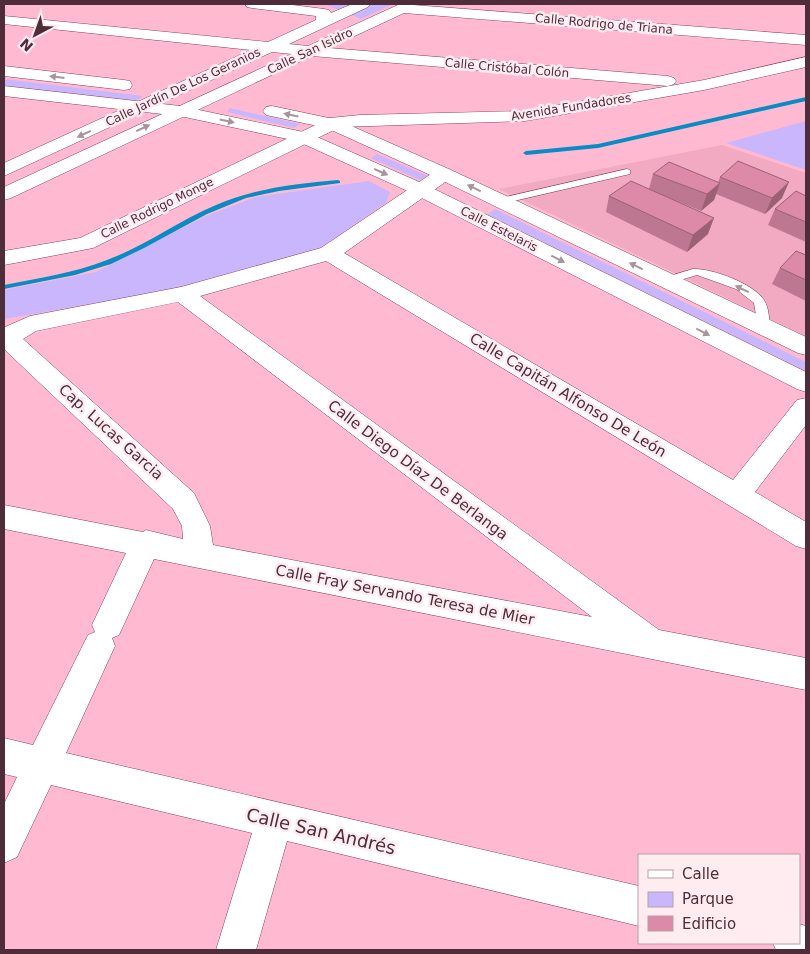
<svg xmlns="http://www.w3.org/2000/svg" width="810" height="954" viewBox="0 0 810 954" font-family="'DejaVu Sans',sans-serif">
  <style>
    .built { fill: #f2a9c2 }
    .green { fill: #c9b6fd }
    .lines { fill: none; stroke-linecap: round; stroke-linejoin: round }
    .stream { fill: #0a8bc4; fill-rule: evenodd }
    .service-casing { stroke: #883e5c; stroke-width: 1 }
    .minor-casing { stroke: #883e5c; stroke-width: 1 }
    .tertiary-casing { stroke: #883e5c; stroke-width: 1 }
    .service { fill: #fff; fill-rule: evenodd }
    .minor { fill: #fff; fill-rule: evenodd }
    .tertiary { fill: #fff; fill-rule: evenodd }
    .wall { fill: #bd7790 }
    .shaded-wall { fill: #9a6175 }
    .building { fill: #dc8aa7; stroke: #9a6175 }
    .oneway { fill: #a6969c }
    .labels { text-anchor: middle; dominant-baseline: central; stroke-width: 5; stroke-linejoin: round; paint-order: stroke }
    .far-street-label { font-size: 12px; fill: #4e2c39; stroke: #feecf1 }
    .street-label { font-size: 15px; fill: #4e2c39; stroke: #feecf1 }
    .near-street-label { font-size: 18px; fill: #4e2c39; stroke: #feecf1 }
  </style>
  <rect width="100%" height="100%" fill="#ffbad2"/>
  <path class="built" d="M722 145 806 173V336L499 189Z"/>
  <g class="green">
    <path d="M324 4H393L361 19Z"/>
    <path d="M4 79 143 96 133 103 4 88Z"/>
    <path d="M230 108 300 124 294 128 227 112Z"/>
    <path d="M806 121V170L726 143Z"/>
    <path d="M377 154 428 176 420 180 371 158Z"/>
    <path d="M369 181 390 192 386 203 319 249 182 288 4 319V290L96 272 206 216 256 197Z"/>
    <path d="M495 209 806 362V372L487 215Z"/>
  </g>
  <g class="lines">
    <g class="stream">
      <path d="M806 97V101L598 148 526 155 523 153 526 151 598 144Z"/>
      <path d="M338 180 340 181V183L279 191 246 198 207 214 144 248 111 264 75 275 4 289V285C39 278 74 273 107 260 145 246 178 221 216 205 255 188 296 184 338 180Z"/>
    </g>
    <g class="service-casing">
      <g id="service">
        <path d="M627 169 630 170V174L501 204 496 201 501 198Z"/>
        <path d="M693 269C712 268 754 284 764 300 769 308 769 318 770 327L768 330H760L758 327 754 303 736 289 697 275 667 284 662 280 663 278Z"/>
      </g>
    </g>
    <g class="minor-casing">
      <g id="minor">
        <path d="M245 4H285L324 9 329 10 331 13 352 4H370L368 7 289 44 308 46 400 4 806 35V45L404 13 329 48 668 76 674 78 676 81 674 84 668 86 312 56 11 198 4 200V187L292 54 272 52 4 176V163L251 50 4 24V16L268 42 316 20V16L252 8 247 7Z"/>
        <path d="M806 57V67L704 90 525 121 340 127 93 248 4 265V251L80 238 330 118 360 115 525 111 704 80Z"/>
        <path d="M444 168 451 170 454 174 451 178 344 253 733 480 797 400 806 398V425L755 492 806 522V549L796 546 326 261 200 296 659 630 806 658V690L154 559 119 635 112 638 115 646 66 753 639 886V926L287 841 256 950H216L252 833 51 785 17 857 4 863V804L17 777 4 774V738L33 745 88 635 95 632 92 625 126 553 4 529V505L143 532 146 530 183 539 182 526 173 509 6 351 4 348 5 327 30 316 181 287 321 248 437 170ZM178 302 592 617 213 545 210 526 194 493 23 339 36 331Z"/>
        <path d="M799 924 806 926V950H776L773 943H799Z"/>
      </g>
    </g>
    <g class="tertiary-casing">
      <g id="tertiary">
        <path d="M4 66 124 80 130 81 132 85 130 89 124 90 4 76Z"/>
        <path d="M4 86 180 106 308 133 426 185 806 372V392L797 389 412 193 297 141 180 116 4 96Z"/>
        <path d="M272 106 338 120 451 170 806 337V355L798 353 437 178 327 128 266 115 263 111 266 107Z"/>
      </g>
    </g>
    <use href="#service" class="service"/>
    <use href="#minor" class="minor"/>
    <use href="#tertiary" class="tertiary"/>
  </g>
  <g class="wall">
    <path d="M653 174 718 183 720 177 782 198 765 214 716 194 714 200 701 211 662 195 708 234 687 252 606 212 609 196 649 189Z"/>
    <path d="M806 196V242L768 225 775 209Z"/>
    <path d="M806 255V301L772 284 780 268Z"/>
  </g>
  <g class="shaded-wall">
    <path d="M789 182 782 198 765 214 772 198Z"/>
    <path d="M720 183 714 200 701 211 707 194Z"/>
    <path d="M714 218 708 234 687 252 693 235Z"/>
  </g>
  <g class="building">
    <path d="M738 161 789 182 772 198 720 177Z"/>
    <path d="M669 162 720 183 707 194 653 174Z"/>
    <path d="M631 181 714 218 693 235 609 196Z"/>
    <path d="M796 191 806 196V222L775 209Z"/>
    <path d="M796 251 806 255V280L780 268Z"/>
  </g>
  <defs><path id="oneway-solid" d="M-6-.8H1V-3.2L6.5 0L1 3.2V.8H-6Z" transform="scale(1.25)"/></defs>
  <g class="oneway">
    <use href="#oneway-solid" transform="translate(57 77) rotate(-173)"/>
    <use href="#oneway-solid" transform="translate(291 115) rotate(-168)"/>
    <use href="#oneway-solid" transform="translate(227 121) rotate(12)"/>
    <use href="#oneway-solid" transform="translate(143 128) rotate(-25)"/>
    <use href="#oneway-solid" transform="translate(84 134) rotate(155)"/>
    <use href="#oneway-solid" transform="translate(381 172) rotate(24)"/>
    <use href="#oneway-solid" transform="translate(474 188) rotate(-154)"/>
    <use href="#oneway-solid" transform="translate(558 259) rotate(27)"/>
    <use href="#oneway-solid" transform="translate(636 266) rotate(-154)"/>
    <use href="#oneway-solid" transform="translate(742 289) rotate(-155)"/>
    <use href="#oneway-solid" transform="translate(703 332) rotate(27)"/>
  </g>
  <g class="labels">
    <g class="far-street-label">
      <text transform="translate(604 24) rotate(5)">Calle Rodrigo de Triana</text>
      <text transform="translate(310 51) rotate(-25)">Calle San Isidro</text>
      <text transform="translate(507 68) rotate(5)">Calle Cristóbal Colón</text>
      <text transform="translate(183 87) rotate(-25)">Calle Jardín De Los Geranios</text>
      <text transform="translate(571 107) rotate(-9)">Avenida Fundadores</text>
      <text transform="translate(157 208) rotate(-26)">Calle Rodrigo Monge</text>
      <text transform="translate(499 229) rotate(27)">Calle Estelaris</text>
    </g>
    <g class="street-label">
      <text transform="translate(568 395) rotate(31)">Calle Capitán Alfonso De León</text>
      <text transform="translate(111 432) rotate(42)">Cap. Lucas Garcia</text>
      <text transform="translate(418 470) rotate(37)">Calle Diego Díaz De Berlanga</text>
      <text transform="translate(405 595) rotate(11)">Calle Fray Servando Teresa de Mier</text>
    </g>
    <g class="near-street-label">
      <text transform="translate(321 831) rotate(13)">Calle San Andrés</text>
    </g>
  </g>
  <rect width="810" height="954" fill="none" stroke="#4e2c39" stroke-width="10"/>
  <rect x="638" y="854" width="162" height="90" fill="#feecf1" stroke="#b89fa7"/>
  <rect x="648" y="870" width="25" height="8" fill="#ffffff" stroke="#b89fa7"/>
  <text x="682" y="879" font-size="15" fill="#4e2c39">Calle</text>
  <rect x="648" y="892" width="25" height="15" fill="#c9b6fd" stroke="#b89fa7"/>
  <text x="682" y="904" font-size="15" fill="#4e2c39">Parque</text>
  <rect x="648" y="916" width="25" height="15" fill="#dc8aa7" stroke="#b89fa7"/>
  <text x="682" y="929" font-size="15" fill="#4e2c39">Edificio</text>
  <g transform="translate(35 35) rotate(221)" stroke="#feecf1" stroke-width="4" paint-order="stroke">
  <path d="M0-4L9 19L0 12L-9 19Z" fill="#4e2c39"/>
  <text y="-8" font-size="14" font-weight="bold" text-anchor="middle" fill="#4e2c39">N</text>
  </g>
</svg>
